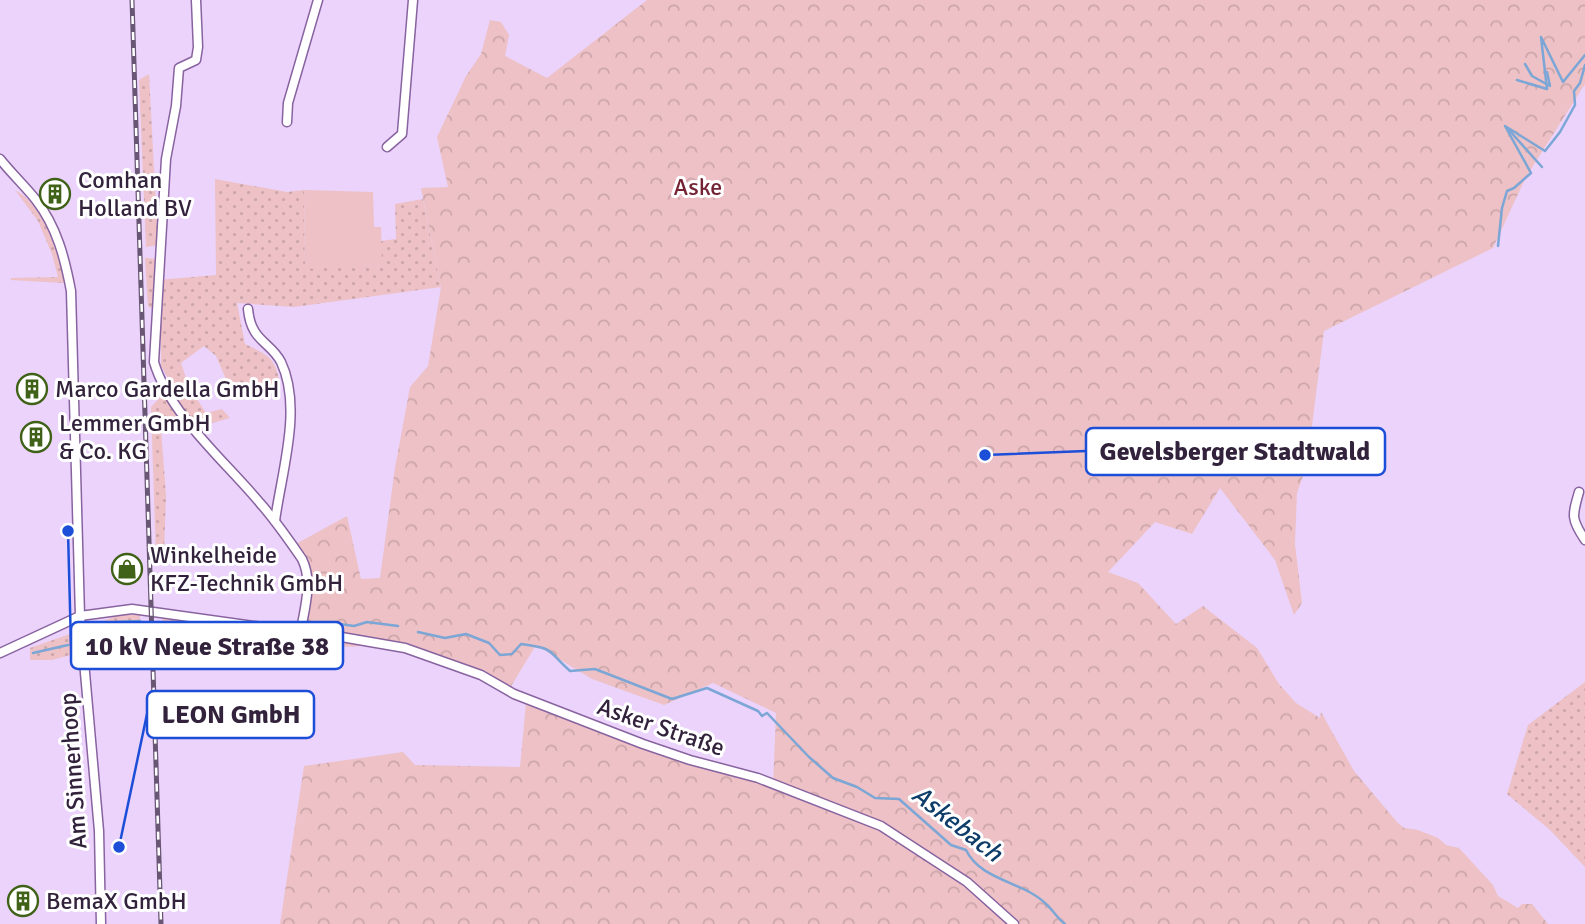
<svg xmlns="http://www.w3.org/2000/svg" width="1585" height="924" viewBox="0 0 1585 924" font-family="Signika,sans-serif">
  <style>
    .grass { fill: url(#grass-dots) }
    .forest { fill: url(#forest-crowns) }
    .garden { fill: #edc1c5 }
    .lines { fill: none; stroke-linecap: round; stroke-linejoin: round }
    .stream { stroke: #7ba6d5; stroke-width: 2.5 }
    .minor-casing { stroke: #8863a0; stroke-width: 11 }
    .minor { stroke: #fff; stroke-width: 8 }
    .rail-casing { stroke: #685674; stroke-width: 5 }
    .rail { stroke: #fff; stroke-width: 2.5; stroke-dasharray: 8; stroke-linecap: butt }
    .labels { text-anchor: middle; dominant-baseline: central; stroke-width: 6; stroke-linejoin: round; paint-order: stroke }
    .poi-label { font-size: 24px; fill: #32223c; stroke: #fff; text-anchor: start }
    .park-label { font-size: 24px; fill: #742335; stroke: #fff }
    .street-label { font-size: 24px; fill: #32223c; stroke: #fff }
    .water-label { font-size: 26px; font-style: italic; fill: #0f3d69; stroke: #fff }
    .leader { fill: none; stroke: #1d4ed8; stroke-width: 2.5 }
    .callout-dot { fill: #1d4ed8; stroke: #fff; stroke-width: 2.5 }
    .callout { fill: #fff; stroke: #1d4ed8; stroke-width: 2.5 }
    .callout-label { font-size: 26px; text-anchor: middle; font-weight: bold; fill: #32223c }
  </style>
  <defs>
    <pattern id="grass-dots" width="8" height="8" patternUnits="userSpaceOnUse" patternTransform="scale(1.75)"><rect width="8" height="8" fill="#edc1c5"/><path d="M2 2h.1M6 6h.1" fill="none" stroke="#cca6aa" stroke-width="1.8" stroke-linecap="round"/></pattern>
    <pattern id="forest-crowns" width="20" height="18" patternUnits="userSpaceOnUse" patternTransform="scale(1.75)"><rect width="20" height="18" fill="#edc1c5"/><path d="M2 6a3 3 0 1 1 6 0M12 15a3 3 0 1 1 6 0" fill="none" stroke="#cca6aa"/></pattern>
  </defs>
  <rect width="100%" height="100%" fill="#ebd3fb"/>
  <g class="grass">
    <path d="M149 74 158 245 146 247 139 80Z"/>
    <path d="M215 179 287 192 304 190 305 268 381 265V241L396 239 395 204 423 199 441 287 294 307 237 303 245 344C270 356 277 359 280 388L235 400 216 356 204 346 181 363 189 387 206 413 222 409 230 418 187 430 176 420 161 428 166 496 164 555 156 556 151 407 172 385 161 366V315L148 306 145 258 158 259V280L216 275Z"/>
    <path d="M15 190C43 204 59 254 64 283L11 280V278L58 277 52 254 38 221Z"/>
    <path d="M162 613 368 642 366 646 279 649 202 655 165 652Z"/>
    <path d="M121 614 140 615V650L93 659 90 626Z"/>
    <path d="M70 634 74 654 52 660H30V648Z"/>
    <path d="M1585 682V867L1550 830 1507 794 1528 725Z"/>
  </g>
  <path class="forest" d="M647 0H1585V84L1526 177 1493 248 1324 331 1307 465 1297 493 1295 544 1302 603 1294 615 1275 560 1220 488 1192 534 1155 522 1108 572 1138 583 1176 624 1203 606 1257 648 1279 684 1296 703 1320 718 1321 712 1354 771 1397 822 1404 828 1418 830 1438 838 1446 845 1459 848 1493 885 1498 896 1518 908 1522 904H1532L1548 924H280L304 766 403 752 415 765 520 767 526 703 639 746 773 787 776 713 713 683 664 705 592 679 536 645 510 688C467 664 420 646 371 637 351 633 325 636 306 627L310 582 309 564 294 545 347 516 361 579 380 578 395 468 410 387 428 366 441 287 421 188 448 187 437 137 466 76 481 54 490 20 501 22 509 35 505 56 547 78Z"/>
  <path class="garden" d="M304 190 373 192 374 227H381L382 265 305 269Z"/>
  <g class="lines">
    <g class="stream">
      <path d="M1525 64 1532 76 1550 86 1547 72"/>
      <path d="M1517 80 1547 89 1541 37 1563 82 1585 55"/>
      <path d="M1509 130 1542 167"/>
      <path d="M1498 246 1502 208 1507 191 1514 188 1531 173 1505 126 1545 151 1560 132 1575 105 1574 91 1580 83 1585 65"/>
      <path d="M158 622 255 636"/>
      <path d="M324 626 340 624 354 626 367 622 398 626"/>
      <path d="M97 630 116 622 140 621"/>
      <path d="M418 632 445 638 466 634 489 643 500 655 512 654 521 644C557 649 546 650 570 671L595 669 672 699 707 688 758 711 762 716 767 713 809 757 833 778 857 787 875 798 899 799 951 845 966 850C981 881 1023 881 1046 904 1053 910 1057 918 1065 924"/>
      <path d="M273 640 314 642"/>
      <path d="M33 653 68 645"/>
    </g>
    <g class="minor-casing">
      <g id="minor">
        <path d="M196 0 198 47 196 60 179 68 176 106 166 159 154 362C169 414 226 462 260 503 275 520 289 540 302 559 313 581 305 606 301 630"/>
        <path d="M287 122 288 103 318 0"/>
        <path d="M387 147 402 134 413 0"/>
        <path d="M0 159C11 173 25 186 36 200 57 227 65 259 71 291L80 616 99 831 101 924"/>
        <path d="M248 309C251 342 270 341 281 362 303 408 281 474 275 521"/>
        <path d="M1579 492C1572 516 1571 519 1585 540"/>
        <path d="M165 652 202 655 259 651 269 628"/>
        <path d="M0 653 80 616 132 609 269 628 301 630 405 648 481 675 514 694 643 744 690 760 758 778 881 826 967 882 1014 924"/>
      </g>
    </g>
    <use href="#minor" class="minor"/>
    <g class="rail-casing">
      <path id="rail" d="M132 0 161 924"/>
    </g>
    <use href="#rail" class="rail"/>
  </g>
  <defs>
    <g id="building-ring" transform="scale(1.575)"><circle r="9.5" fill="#fff" stroke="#406218" stroke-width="1.5"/><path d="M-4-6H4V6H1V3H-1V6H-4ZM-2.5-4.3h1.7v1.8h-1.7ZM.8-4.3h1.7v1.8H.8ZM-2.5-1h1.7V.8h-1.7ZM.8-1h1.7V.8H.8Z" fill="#406218"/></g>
    <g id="shop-ring" transform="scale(1.575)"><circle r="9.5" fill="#fff" stroke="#406218" stroke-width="1.5"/><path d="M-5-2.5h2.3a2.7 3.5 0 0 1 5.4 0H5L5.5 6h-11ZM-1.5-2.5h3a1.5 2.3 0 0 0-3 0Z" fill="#406218"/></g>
  </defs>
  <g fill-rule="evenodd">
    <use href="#building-ring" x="55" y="194"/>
    <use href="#building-ring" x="32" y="389"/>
    <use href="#building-ring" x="36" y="437"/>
    <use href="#shop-ring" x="127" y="569"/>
    <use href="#building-ring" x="23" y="901"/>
  </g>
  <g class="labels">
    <g class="poi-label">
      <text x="78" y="180">Comhan<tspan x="78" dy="28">Holland BV</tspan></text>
      <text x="55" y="389">Marco Gardella GmbH</text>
      <text x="59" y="423">Lemmer GmbH<tspan x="59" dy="28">&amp; Co. KG</tspan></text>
      <text x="150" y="555">Winkelheide<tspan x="150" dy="28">KFZ-Technik GmbH</tspan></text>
      <text x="46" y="901">BemaX GmbH</text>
    </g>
    <g class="park-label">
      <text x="698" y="187">Aske</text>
    </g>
    <g class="street-label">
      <text transform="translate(661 727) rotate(19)">Asker Straße</text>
      <text transform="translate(73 771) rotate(-94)">Am Sinnerhoop</text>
    </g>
    <g class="water-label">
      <text transform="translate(957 824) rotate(38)">Askebach</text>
    </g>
  </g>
  <path class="leader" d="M985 455L1086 451M68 531L71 646M119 847L147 714"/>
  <g class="callout-dot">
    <circle cx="985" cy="455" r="7"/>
    <circle cx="68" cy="531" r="7"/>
    <circle cx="119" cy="847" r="7"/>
  </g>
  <g class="callout">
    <rect x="1086" y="428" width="299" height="47" rx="7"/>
    <rect x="71" y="622" width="272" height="47" rx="7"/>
    <rect x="147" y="691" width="167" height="47" rx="7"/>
  </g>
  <g class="callout-label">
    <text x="1235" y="460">Gevelsberger Stadtwald</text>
    <text x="207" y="655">10 kV Neue Straße 38</text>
    <text x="231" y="723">LEON GmbH</text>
  </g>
</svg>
